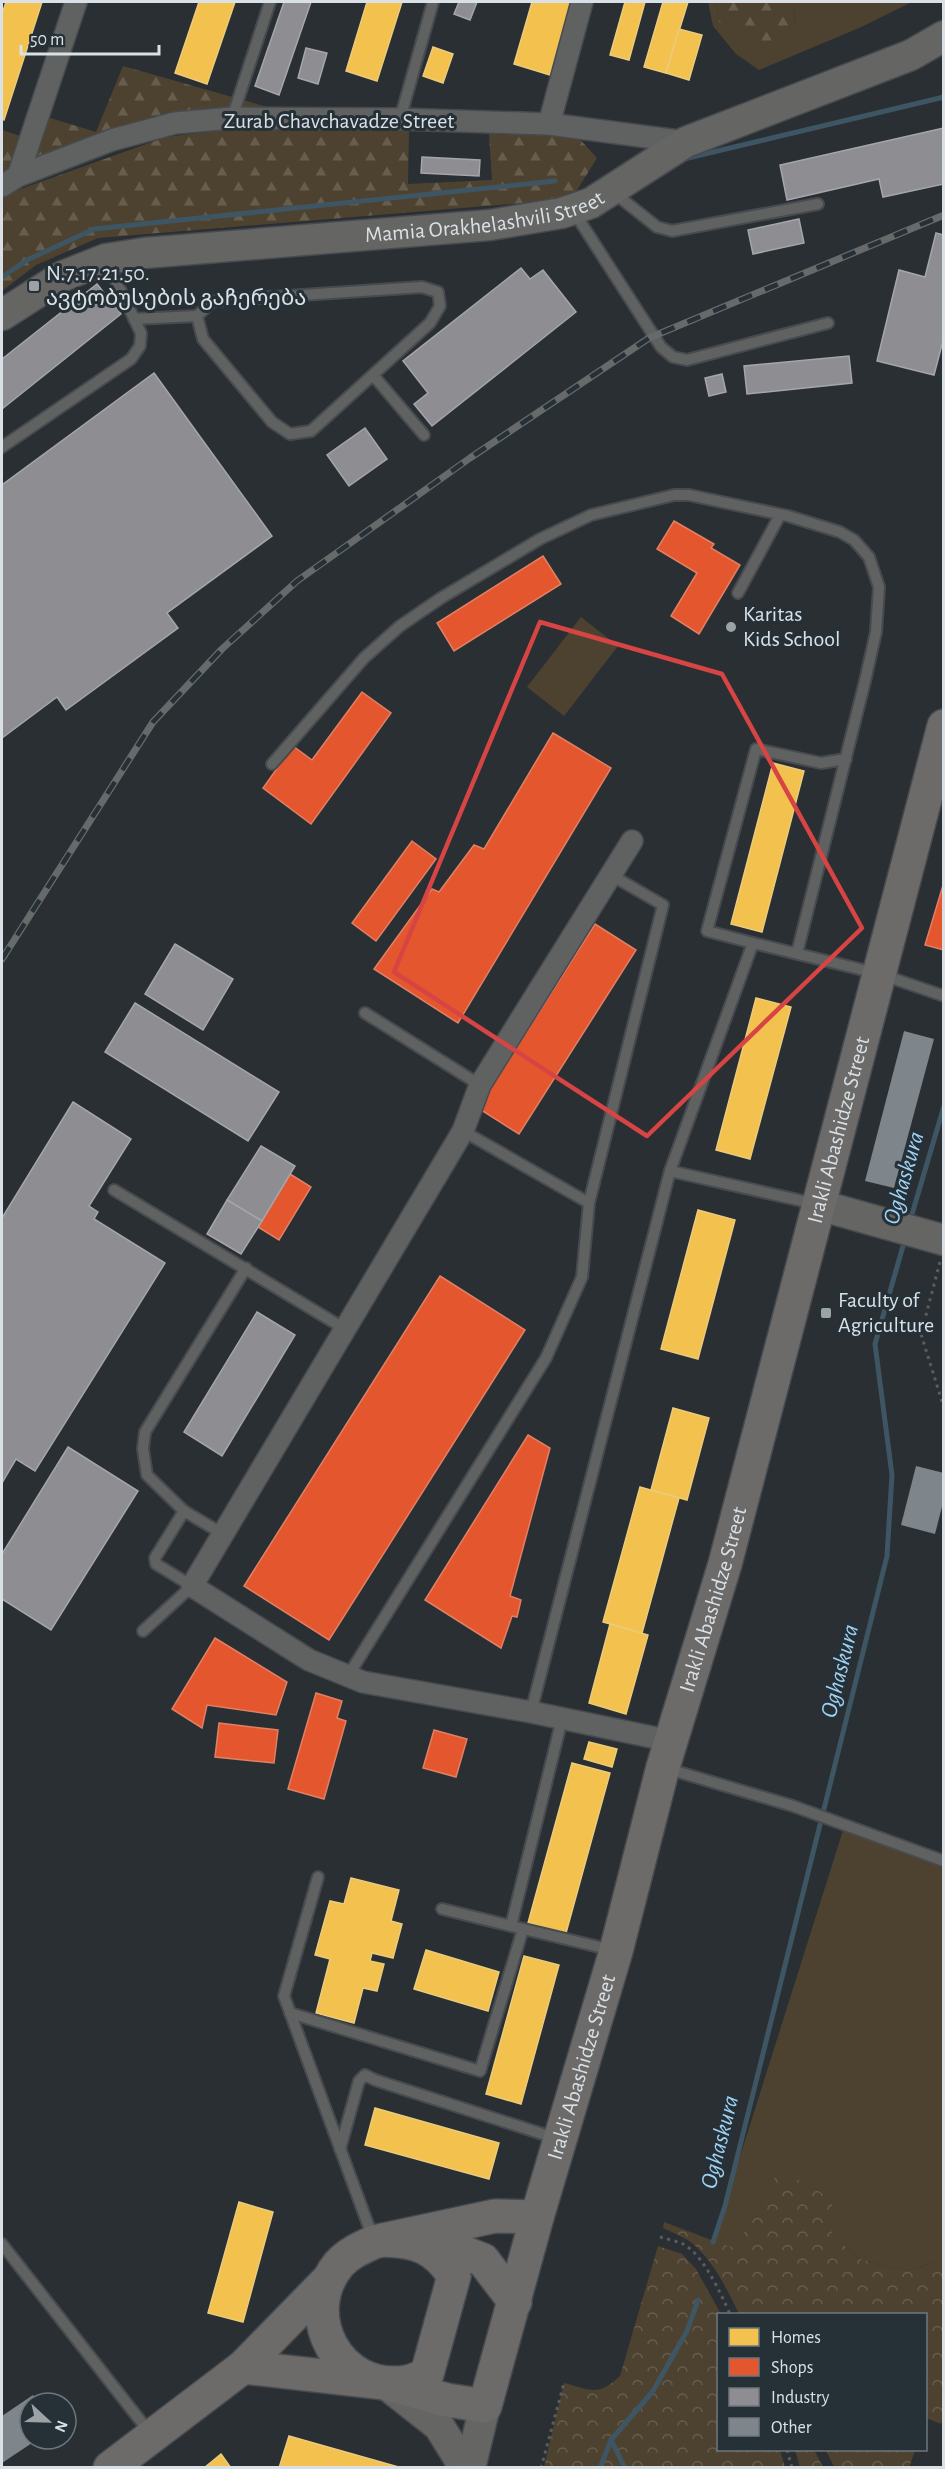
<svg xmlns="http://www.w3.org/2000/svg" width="945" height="2469" viewBox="0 0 945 2469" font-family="'Alegreya Sans','Noto Sans Georgian',sans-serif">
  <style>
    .grass { fill: #4d4230 }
    .forest { fill: url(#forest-firs) }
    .park { fill: url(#park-crowns) }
    .homes { fill: #f2c14e; stroke: #ebcb7c; stroke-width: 1.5 }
    .shops { fill: #e4572e; stroke: #e18065; stroke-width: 1.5 }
    .industry { fill: #8d8d92; stroke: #a4a6ab; stroke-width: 1.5 }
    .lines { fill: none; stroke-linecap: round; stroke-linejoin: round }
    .stream { stroke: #3e5564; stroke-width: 5 }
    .building { fill: #7e858b }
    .lane-casing { stroke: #474b4f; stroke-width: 14 }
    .street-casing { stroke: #474b4f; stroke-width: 24 }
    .secondary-casing { stroke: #474b4f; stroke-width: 33 }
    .primary-casing { stroke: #474b4f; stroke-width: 36 }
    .path { stroke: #5b5c5d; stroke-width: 3; stroke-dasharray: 3 4.5; stroke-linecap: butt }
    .lane { stroke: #606161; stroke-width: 10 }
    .street { stroke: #606161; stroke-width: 21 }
    .secondary { stroke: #656563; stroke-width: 30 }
    .primary { stroke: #6c6b6a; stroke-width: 33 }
    .rail-casing { stroke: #666a6a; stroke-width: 7 }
    .rail { stroke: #263037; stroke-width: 4.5; stroke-dasharray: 14; stroke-linecap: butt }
    .marked { fill: none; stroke: #d74444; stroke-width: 4.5; stroke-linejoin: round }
    .poi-dot { fill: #9ca3a7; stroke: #263037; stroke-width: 2 }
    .labels { text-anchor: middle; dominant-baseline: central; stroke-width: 6; stroke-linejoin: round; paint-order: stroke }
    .street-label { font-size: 22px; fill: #dae1e6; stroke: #263037 }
    .poi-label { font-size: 22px; fill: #dae1e6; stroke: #263037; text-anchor: start }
    .water-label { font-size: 24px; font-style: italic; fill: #a0d2f4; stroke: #263037 }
  </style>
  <defs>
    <pattern id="forest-firs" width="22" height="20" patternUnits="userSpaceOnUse" patternTransform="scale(1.5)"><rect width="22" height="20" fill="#4d4230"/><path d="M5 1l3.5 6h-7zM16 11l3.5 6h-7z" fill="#665d4e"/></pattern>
    <pattern id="park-crowns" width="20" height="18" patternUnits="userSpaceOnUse" patternTransform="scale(1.5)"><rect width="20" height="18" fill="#4d4230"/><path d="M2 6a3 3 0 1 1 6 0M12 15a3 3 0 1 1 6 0" fill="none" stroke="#665d4e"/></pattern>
  </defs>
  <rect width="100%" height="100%" fill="#2a2f33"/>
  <g class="grass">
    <path d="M708 2H716L719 22 795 30 794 2H912L859 28 759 70 736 54 713 26Z"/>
    <path d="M581 617 618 646 564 716 527 687Z"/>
    <path d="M845 1824 943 1861V2259L911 2270 887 2267 857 2258 832 2232 831 2199 779 2170 748 2228 730 2248 713 2242Z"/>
  </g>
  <g class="forest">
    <path d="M716 2H794L795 30 770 46 758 48 719 22Z"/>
    <path d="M123 66 274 109 209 108 142 121 46 153 2 175V130L39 142 47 117 96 132Z"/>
    <path d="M224 130 409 131 408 184 492 180 489 134 576 135 597 158 574 195 560 200 98 238 36 265 2 291V198L15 191 166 137Z"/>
  </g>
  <g class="park">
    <path d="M779 2169 832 2199V2232L857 2258 887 2267 911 2270 943 2259 944 2417 941 2424 926 2418V2314H739C727 2289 714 2262 692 2243 684 2237 672 2232 663 2228L664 2222 730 2247 748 2228Z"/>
    <path d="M658 2246 682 2254 696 2269 721 2314H718V2450H780L785 2467H544L564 2383C591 2390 598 2397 620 2376Z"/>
    <path d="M795 2450H814L823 2467H800Z"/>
    <path d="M826 2450H915L909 2468 834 2467Z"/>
  </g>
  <g class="homes">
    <path d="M6 2H42L4 120 2 119V14Z"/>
    <path d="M199 2H235L207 84 175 73Z"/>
    <path d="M367 2H402L377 81 346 71Z"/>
    <path d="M532 2H571L550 75 514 64Z"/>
    <path d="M625 2H645L629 60 610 55Z"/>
    <path d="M663 2H688L666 73 644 67Z"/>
    <path d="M679 29 702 35 689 80 666 73Z"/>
    <path d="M433 47 453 54 443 83 423 76Z"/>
    <path d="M773 763 804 771 762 932 731 924Z"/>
    <path d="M756 998 791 1007 750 1159 716 1150Z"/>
    <path d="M698 1210 735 1220 698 1359 661 1349Z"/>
    <path d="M673 1408 709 1418 687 1500 651 1490Z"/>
    <path d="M640 1487 679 1498 642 1633 603 1622Z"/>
    <path d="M610 1624 648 1635 626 1714 589 1703Z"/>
    <path d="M589 1742 617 1749 612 1767 584 1759Z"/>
    <path d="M572 1763 610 1773 566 1933 528 1923Z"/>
    <path d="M351 1878 399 1890 391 1921 402 1924 393 1958 372 1953 370 1961 384 1964 377 1991 363 1988 354 2023 316 2013 330 1959 315 1955 330 1901 344 1904Z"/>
    <path d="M426 1950 499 1972 488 2011 414 1989Z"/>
    <path d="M524 1956 559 1965 521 2104 486 2094Z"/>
    <path d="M375 2108 499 2143 489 2179 365 2145Z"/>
    <path d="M239 2202 273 2212 243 2322 208 2313Z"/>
    <path d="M289 2436 402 2468H279Z"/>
    <path d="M221 2454 231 2468H204Z"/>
  </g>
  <g class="shops">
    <path d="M674 521 714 544 711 548 740 565 699 634 671 616 697 573 657 549Z"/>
    <path d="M543 556 561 584 454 651 437 623Z"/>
    <path d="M362 692 391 713 311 824 263 788 293 746 312 760Z"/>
    <path d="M553 733 611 768 458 1023 374 969 432 889 439 892 474 845 484 849Z"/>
    <path d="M412 841 436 859 376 941 352 923Z"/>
    <path d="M944 882V950L925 945Z"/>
    <path d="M595 924 636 950 519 1134 478 1108Z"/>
    <path d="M290 1174 311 1187 279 1240 258 1227Z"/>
    <path d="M440 1276 525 1330 329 1640 244 1586Z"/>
    <path d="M528 1435 550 1448 510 1596 521 1600 517 1617 512 1616 501 1648 425 1600Z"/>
    <path d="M215 1638 287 1682 276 1715 207 1705 202 1728 172 1709Z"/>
    <path d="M316 1693 342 1701 337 1718 346 1721 324 1799 288 1789Z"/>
    <path d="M219 1723 278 1730 274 1763 215 1757Z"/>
    <path d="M434 1730 467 1739 456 1777 423 1768Z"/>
  </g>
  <g class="industry">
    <path d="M284 2H311L279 95 255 86Z"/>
    <path d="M459 2H477L470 20 454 14Z"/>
    <path d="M306 48 327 53 318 84 298 78Z"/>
    <path d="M944 128V184L883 197 879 179 787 200 780 165Z"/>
    <path d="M422 157 480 160 479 176 421 173Z"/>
    <path d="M799 219 804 243 753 254 748 230Z"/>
    <path d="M936 233 944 235V337L934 375 877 361 899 270 925 277Z"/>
    <path d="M521 268 530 279 543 270 576 312 432 426 414 404 428 393 403 361Z"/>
    <path d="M97 284 121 314 2 409V359Z"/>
    <path d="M849 356 852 383 747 394 744 366Z"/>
    <path d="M154 373 272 536 167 613 178 628 66 710 57 697 2 738V485Z"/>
    <path d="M722 374 726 392 709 396 705 378Z"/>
    <path d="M365 428 387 459 349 486 327 455Z"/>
    <path d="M175 944 233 979 203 1030 145 994Z"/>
    <path d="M135 1003 279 1092 248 1141 105 1052Z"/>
    <path d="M73 1102 131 1139 89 1206 98 1212 94 1219 165 1263 35 1471 16 1459 2 1483V1218Z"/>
    <path d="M261 1146 295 1166 262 1221 227 1200Z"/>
    <path d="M227 1200 262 1221 241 1254 207 1234Z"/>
    <path d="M257 1312 295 1335 222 1456 184 1432Z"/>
    <path d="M68 1447 138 1491 51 1630 2 1599V1554Z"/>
  </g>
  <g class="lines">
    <g class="stream">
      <path d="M684 159 944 97"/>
      <path d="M2 277 27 260 94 229 555 181"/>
      <path d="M910 1221 944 1106"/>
      <path d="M713 2242 725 2206 887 1556 892 1475 875 1344 905 1239"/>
      <path d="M611 2440 625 2468"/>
      <path d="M600 2468 611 2440 653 2391 687 2331 698 2300"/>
    </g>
  </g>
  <g class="building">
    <path d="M904 1031 934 1039 894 1188 865 1181Z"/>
    <path d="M916 1466 944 1473V1499L935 1534 901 1525Z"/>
    <path d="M33 2395 38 2403H30V2439H38L2 2463V2416Z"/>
  </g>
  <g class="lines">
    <g class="lane-casing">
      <g id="lane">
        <path d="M232 118 270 2"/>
        <path d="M400 119 433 2"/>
        <path d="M613 192 657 227 672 231 818 204"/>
        <path d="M574 212 661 347 673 357 687 360 828 323"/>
        <path d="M422 287 438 292 440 306 430 323 311 431 290 434 272 422 203 339 197 316 213 301Z"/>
        <path d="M134 319 197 316"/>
        <path d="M373 375 424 435"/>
        <path d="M2 447 131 359 140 346 141 333 107 262"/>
        <path d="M738 593 780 515"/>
        <path d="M272 764 364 658 400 626 441 598 540 539 591 515 674 495H689L788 516 840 532 854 540 869 557 879 587 876 632 865 681 797 953"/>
        <path d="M753 943 707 931 756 749 821 763 846 759"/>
        <path d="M365 1013 480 1085"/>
        <path d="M463 1131 589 1203 663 905 611 875"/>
        <path d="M670 1171 816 1204"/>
        <path d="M114 1190 345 1329"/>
        <path d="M223 1534 184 1511 147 1475 143 1449 145 1432 246 1268"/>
        <path d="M143 1631 192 1586 156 1564 155 1558 184 1511"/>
        <path d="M348 1676 546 1358 582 1277 589 1203"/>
        <path d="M531 1712 670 1171 753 943 880 974 944 996"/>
        <path d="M562 1719 511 1926 612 1950"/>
        <path d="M665 1768 793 1806 944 1861"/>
        <path d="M318 1877 284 1996 373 2238"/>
        <path d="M442 1909 511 1926"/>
        <path d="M290 2013 480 2071 523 1929"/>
        <path d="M340 2149 359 2081 365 2075 375 2080 555 2138"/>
        <path d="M2 2244 150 2433"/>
      </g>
    </g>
    <g class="street-casing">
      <g id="street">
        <path d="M549 124 582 2"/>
        <path d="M18 176 76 2"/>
        <path d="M2 186 18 176 112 140 175 123 232 118 400 119 549 124 686 142"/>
        <path d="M632 841 480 1085 463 1131 192 1586 309 1660 363 1682 531 1712 671 1741"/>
      </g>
    </g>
    <g class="secondary-casing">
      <g id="secondary">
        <path id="s1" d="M2 315 63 276 106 259 144 253 490 225 562 213 591 203 686 142 911 55 944 36"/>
        <path d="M819 1205 944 1240"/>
        <path d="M387 2385 439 2426 465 2468"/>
        <path d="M470 2468 485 2406"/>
      </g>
    </g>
    <g class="primary-casing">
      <g id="primary">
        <path d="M426 2238 483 2260 515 2302"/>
        <path d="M383 2240C417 2241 435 2247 454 2276L427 2374C421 2377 413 2381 406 2382 339 2393 297 2315 339 2264 349 2253 361 2248 374 2242L495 2216 537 2217"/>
        <path id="s2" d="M243 2367 385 2383 447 2400 485 2406 537 2217 616 1951 663 1767 725 1564 944 726"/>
        <path d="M110 2468 243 2367 329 2279"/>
      </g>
    </g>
    <g class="path">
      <path d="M940 1262 921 1334 944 1408"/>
      <path d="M660 2237C667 2239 676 2241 683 2244 703 2254 721 2294 730 2314"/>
      <path d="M787 2450 792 2468"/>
      <path d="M541 2468 564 2383"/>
    </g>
    <use href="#lane" class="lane"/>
    <use href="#street" class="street"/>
    <use href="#secondary" class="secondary"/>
    <use href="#primary" class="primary"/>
    <g class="rail-casing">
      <path id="rail" d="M2 959 153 722 222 649 297 581 470 458 649 338 944 215"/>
    </g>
    <use href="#rail" class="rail"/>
  </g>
  <path class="marked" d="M540 622 722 674 862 928 647 1136 394 972Z"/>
  <g class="poi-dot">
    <rect x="28" y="280" width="12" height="12" rx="3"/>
    <circle cx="731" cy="627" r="6"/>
    <rect x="820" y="1307" width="12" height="12" rx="3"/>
  </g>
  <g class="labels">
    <g class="street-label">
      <text x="339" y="121">Zurab Chavchavadze Street</text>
      <text stroke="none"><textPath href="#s1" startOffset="500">Mamia Orakhelashvili Street</textPath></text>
      <text stroke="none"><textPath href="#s2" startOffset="1570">Irakli Abashidze Street</textPath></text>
      <text stroke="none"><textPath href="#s2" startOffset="1084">Irakli Abashidze Street</textPath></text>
      <text stroke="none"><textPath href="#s2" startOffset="598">Irakli Abashidze Street</textPath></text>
    </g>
    <g class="poi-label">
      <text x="46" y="273">N.7.17.21.50.<tspan x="46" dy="25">ავტობუსების გაჩერება</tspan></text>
      <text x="743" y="614">Karitas<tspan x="743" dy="25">Kids School</tspan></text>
      <text x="838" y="1300">Faculty of<tspan x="838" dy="25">Agriculture</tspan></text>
    </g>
    <g class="water-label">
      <text transform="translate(904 1178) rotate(-74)">Oghaskura</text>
      <text transform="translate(840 1671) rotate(-76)">Oghaskura</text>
      <text transform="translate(720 2142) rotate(-76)">Oghaskura</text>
    </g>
  </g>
  <rect width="945" height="2469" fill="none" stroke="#dae1e6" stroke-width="6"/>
  <rect x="717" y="2313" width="210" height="138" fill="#263037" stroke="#6e777d" stroke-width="1.5"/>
  <rect x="729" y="2328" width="30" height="18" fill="#f2c14e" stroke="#6e777d" stroke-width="1.5"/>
  <text x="771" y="2343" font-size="18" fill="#dae1e6">Homes</text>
  <rect x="729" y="2358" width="30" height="18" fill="#e4572e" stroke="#6e777d" stroke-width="1.5"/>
  <text x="771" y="2373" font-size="18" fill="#dae1e6">Shops</text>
  <rect x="729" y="2388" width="30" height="18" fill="#8d8d92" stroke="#6e777d" stroke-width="1.5"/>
  <text x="771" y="2403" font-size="18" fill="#dae1e6">Industry</text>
  <rect x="729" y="2418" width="30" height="18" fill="#7e858b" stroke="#6e777d" stroke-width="1.5"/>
  <text x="771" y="2433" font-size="18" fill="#dae1e6">Other</text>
  <g transform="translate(48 2421) rotate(112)"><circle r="28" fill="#263037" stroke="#6e777d" stroke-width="1.5"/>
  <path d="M0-4.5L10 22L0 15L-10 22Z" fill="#9ca3a7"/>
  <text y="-9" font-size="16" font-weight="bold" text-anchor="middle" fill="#dae1e6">N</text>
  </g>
  <path d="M21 45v9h138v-9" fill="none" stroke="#dae1e6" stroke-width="3"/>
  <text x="30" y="45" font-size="18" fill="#dae1e6" stroke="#263037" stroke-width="4.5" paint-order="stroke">50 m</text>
</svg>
